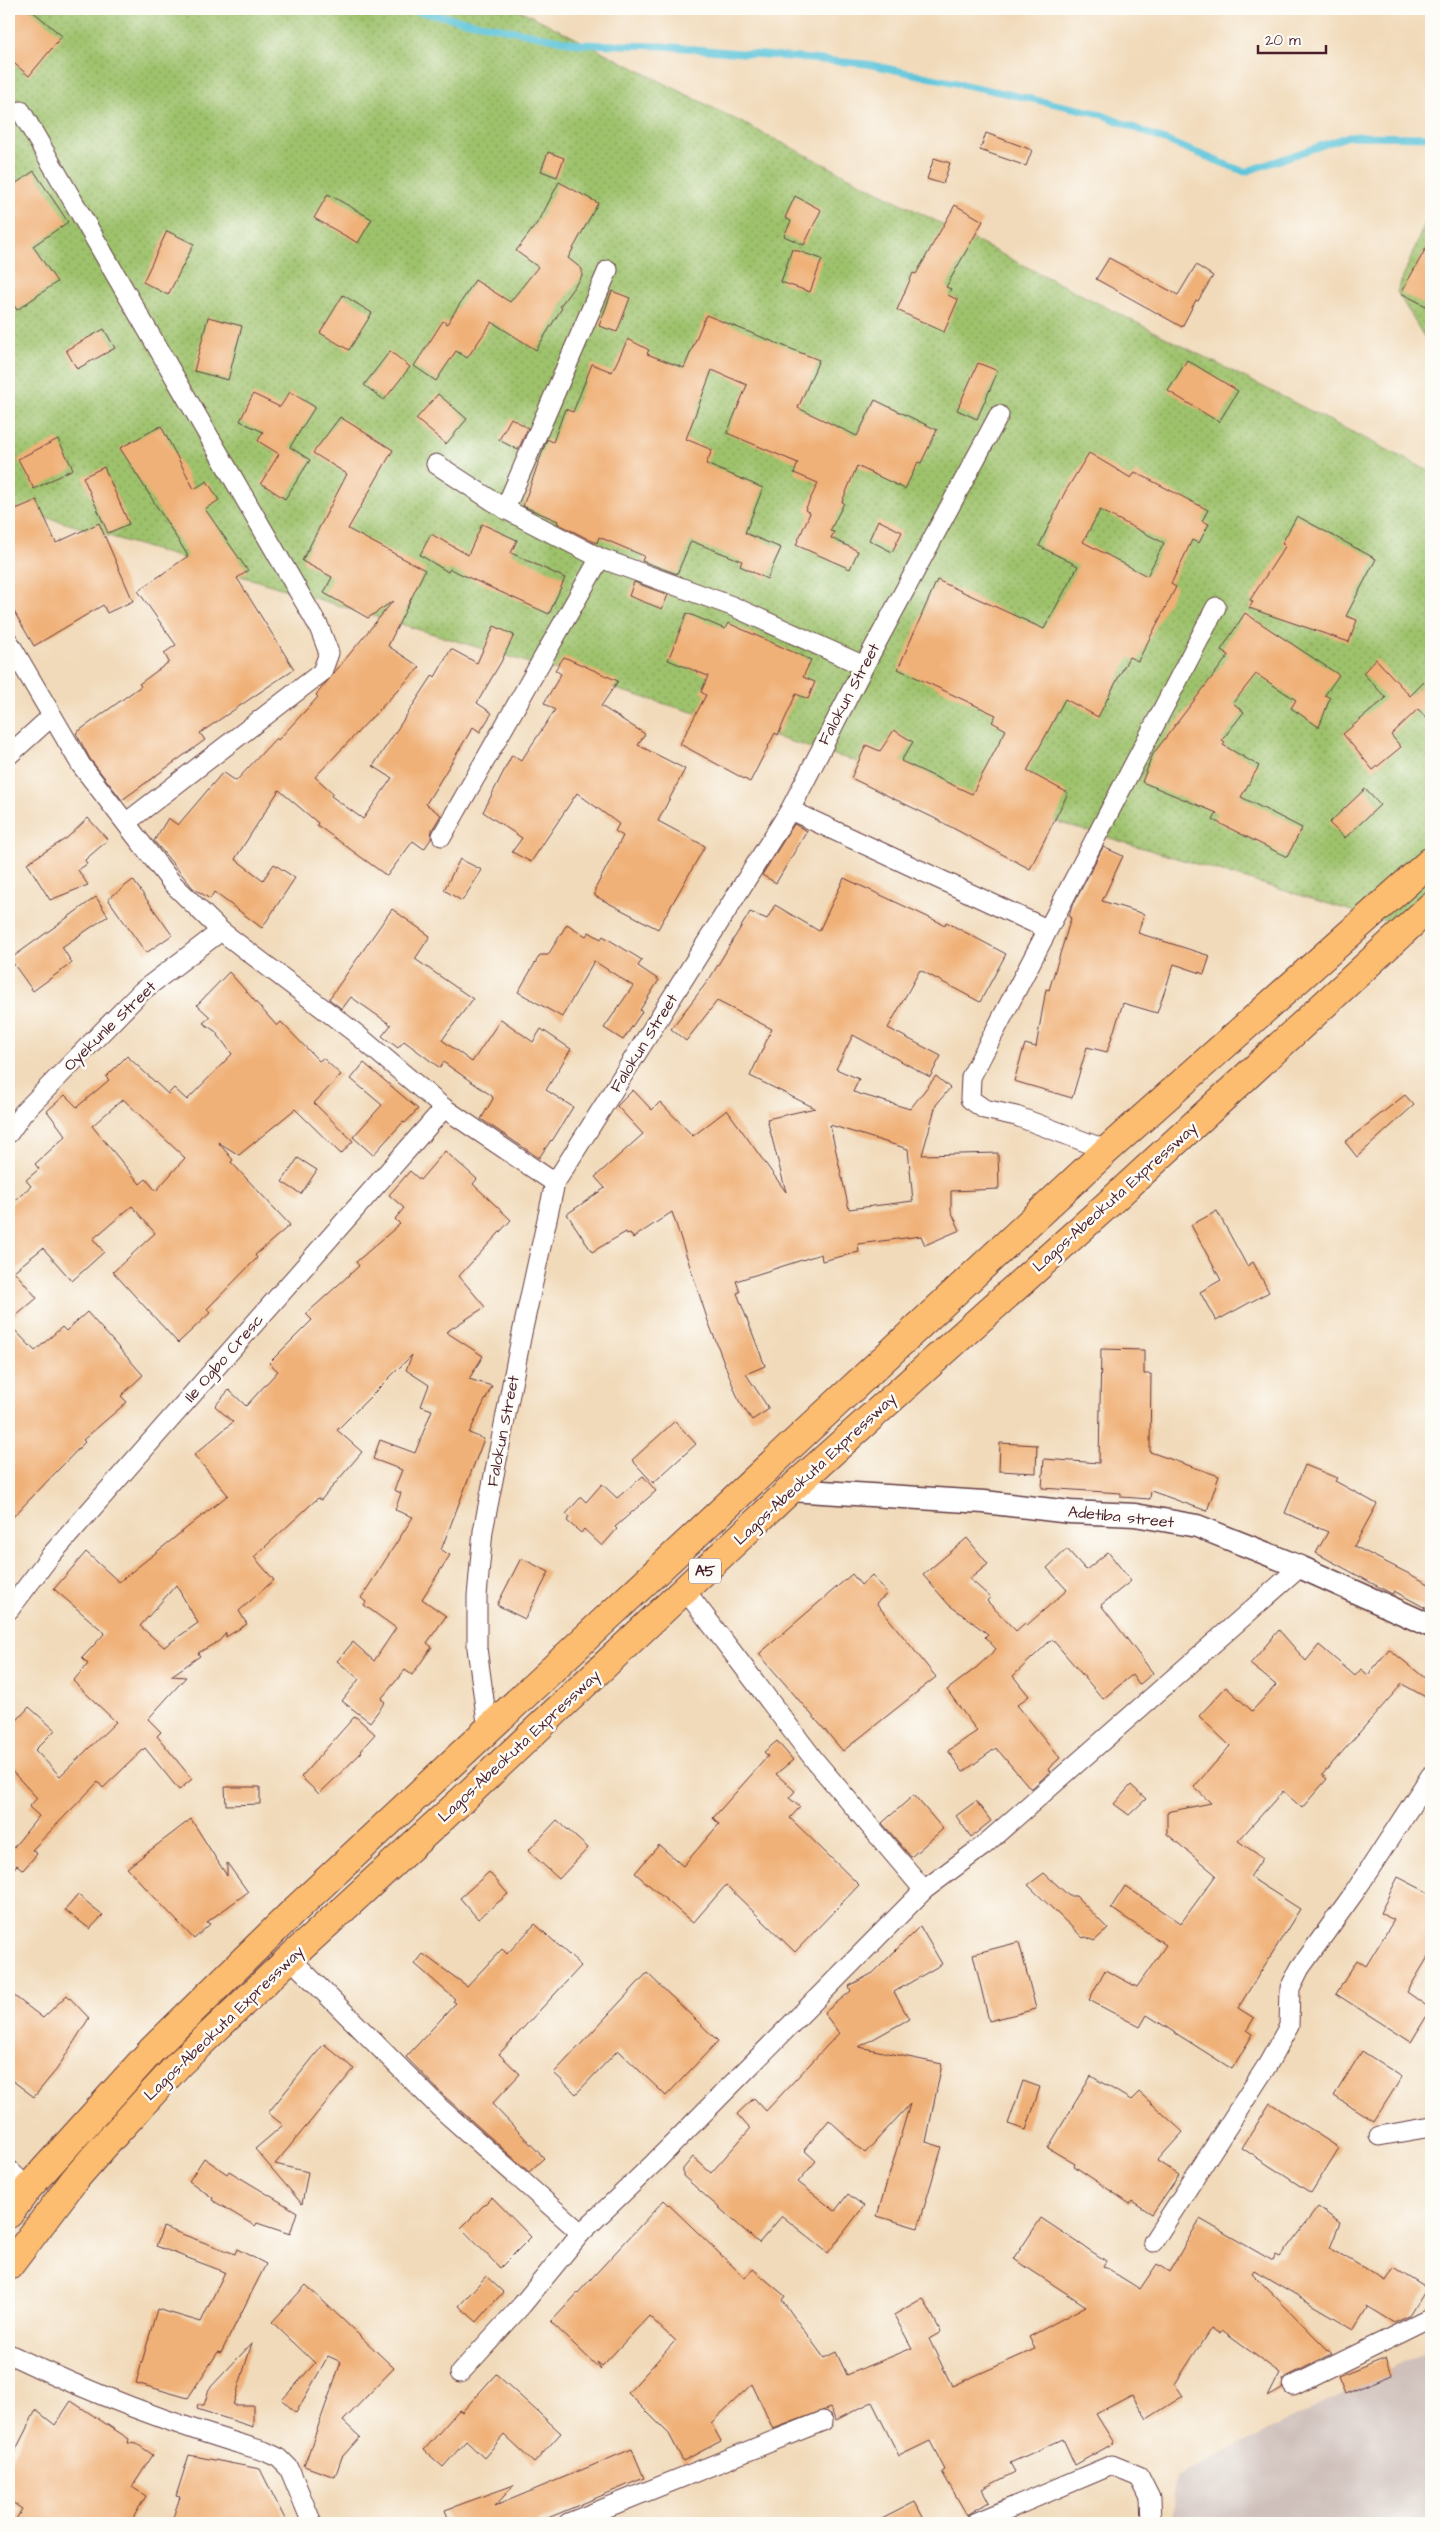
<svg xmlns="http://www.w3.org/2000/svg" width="1440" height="2532" viewBox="0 0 1440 2532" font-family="'Architects Daughter',sans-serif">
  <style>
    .industrial { fill: #cfc0bb }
    .green { fill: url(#green-dots); stroke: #74704c }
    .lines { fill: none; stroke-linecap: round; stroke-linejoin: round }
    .stream { stroke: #5ec5da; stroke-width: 7 }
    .building { fill: #f0b178; fill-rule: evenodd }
    .minor-casing { stroke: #633b40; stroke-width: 21 }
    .tertiary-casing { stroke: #633b40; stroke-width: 25 }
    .trunk-casing { stroke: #633b40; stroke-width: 30 }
    .minor { stroke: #fff; stroke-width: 19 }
    .tertiary { stroke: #fff; stroke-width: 22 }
    .trunk { stroke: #fcbd6f; stroke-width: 28 }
    .labels { text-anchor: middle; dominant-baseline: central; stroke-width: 5; stroke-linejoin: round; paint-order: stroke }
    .shield { fill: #fdfcf7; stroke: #806168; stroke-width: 1 }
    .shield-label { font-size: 15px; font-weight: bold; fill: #4a1f2b }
    .street-label { font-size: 16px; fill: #4a1f2b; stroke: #fdfcf7 }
  </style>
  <defs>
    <pattern id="green-dots" width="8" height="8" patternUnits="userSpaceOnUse" patternTransform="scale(1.25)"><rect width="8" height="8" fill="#9ec26c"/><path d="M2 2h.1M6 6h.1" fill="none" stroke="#839d59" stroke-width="1.8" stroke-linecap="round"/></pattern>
  </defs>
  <rect width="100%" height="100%" fill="#fdfcf7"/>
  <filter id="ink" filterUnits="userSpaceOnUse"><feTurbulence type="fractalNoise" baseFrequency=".02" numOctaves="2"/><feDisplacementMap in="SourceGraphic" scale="10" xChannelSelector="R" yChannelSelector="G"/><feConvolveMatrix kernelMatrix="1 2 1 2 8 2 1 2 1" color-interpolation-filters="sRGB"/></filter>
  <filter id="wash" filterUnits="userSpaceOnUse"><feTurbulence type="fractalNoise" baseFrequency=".0096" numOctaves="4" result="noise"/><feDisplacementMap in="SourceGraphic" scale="20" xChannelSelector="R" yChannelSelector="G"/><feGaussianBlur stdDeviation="1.12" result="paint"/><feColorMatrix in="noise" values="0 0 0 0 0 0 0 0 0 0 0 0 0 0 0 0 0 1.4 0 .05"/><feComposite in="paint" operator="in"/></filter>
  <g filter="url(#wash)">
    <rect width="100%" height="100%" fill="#f1daba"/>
    <path class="industrial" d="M1431 2349V2523H1171L1176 2477Z"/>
    <g class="green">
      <path d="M9 9H518L1431 472V927L1395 924 9 506Z"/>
      <path d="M1431 208V348L1397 292Z"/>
    </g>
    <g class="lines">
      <path class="stream" d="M406 9 579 44 662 46 867 64 1097 113 1245 172 1349 136 1431 137"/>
    </g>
    <g id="blocks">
      <g class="building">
        <path d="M9 9H30L62 36 29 76 9 59Z"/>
        <path d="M986 133 1032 150 1026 166 980 150Z"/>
        <path d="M548 152 564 158 557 177 541 171Z"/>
        <path d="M934 158 950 163 943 184 927 179Z"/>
        <path d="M34 171 68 222 33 246 57 282 17 310 9 298V188Z"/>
        <path d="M559 182 598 203 568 258 582 269V276L560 306 562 308 536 350 492 322 467 358 456 351 436 381 414 366 443 321 447 324 475 280 510 302 538 267 516 251 540 219Z"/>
        <path d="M328 194 372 219 358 243 314 218Z"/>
        <path d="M795 196 821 210 804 245 784 236 791 221 785 218Z"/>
        <path d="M955 205 983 221 946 287 951 289 948 295 958 300 944 332 897 310 913 273 916 274Z"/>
        <path d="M167 231 194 244 168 295 143 282Z"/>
        <path d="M1431 239V296L1426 306 1401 293Z"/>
        <path d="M792 249 822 259 810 292 781 282Z"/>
        <path d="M1109 258 1178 295 1196 265 1213 276 1198 301 1196 300 1182 327 1096 279Z"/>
        <path d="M612 291 630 298 617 332 599 326Z"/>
        <path d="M343 295 372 313 349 350 320 333Z"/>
        <path d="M706 315 819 360 798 408 857 436 875 400 937 430 921 463 918 462 905 489 857 466 842 502 844 503 830 531 834 532 831 538 858 551 850 569 796 545 810 513 805 510 818 483 794 473 798 463 727 433 747 385 712 370 686 439 712 450 706 464 763 488 745 533 781 548 767 579 740 566 742 561 691 541 677 574 642 561 644 556 599 537 597 543 590 540 557 523 558 521 523 506 547 439 553 442 565 409 573 412 592 364 612 372 628 339 649 350 647 354 684 368Z"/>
        <path d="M208 317 242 326 228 380 194 371Z"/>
        <path d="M104 329 115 348 77 369 66 350Z"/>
        <path d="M390 351 410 367 384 400 364 385Z"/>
        <path d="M1187 360 1238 391 1219 422 1168 391Z"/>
        <path d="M978 363 998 371 977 419 957 410Z"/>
        <path d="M290 392 315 407 290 447 310 460 285 499 261 483 279 454 258 441 263 432 240 421 253 394 280 407Z"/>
        <path d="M438 394 467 419 446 444 416 419Z"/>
        <path d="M340 417 393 450 348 529 425 570 388 646 420 667 315 777 333 793 331 796 363 819 392 778 373 766 433 675 435 677 451 649 477 663 494 626 514 635 501 662 477 703 492 713 480 732 473 727 426 804 441 815 432 830 431 839 424 849 413 841 387 876 317 825 318 823 279 790 235 859 263 880 274 864 295 878 262 928 214 892 210 899 193 888 154 841 168 818 178 825 223 772 236 781 276 738 278 740 318 697 316 695 393 601 368 618 324 593 332 577 302 561 347 474 313 453Z"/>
        <path d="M511 418 528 428 518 450 499 440Z"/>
        <path d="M161 426 194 489 207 481 219 500 205 509 248 571 237 578 294 669 200 733 205 740 122 800 90 759 76 733 141 686 139 684 169 662 164 653 176 645 138 591 188 556 120 448Z"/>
        <path d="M58 439 73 469 34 489 18 459Z"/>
        <path d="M1089 453 1131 478 1135 472 1208 510 1202 521 1209 524 1199 543 1192 540 1171 584 1176 587 1138 661 1129 657 1098 717 1065 699 1027 771 1068 793 1030 869 934 818 851 778 866 745 880 751 894 730 913 742 901 761 972 794 1006 730 992 722 996 715 898 669 937 580 1044 629 1078 566 1039 546 1065 492ZM1100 510 1164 543 1147 576 1083 542Z"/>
        <path d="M104 467 129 524 108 533 83 477Z"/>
        <path d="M37 500 56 543 99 523 133 601 107 613 103 605 34 646 9 603V512Z"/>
        <path d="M1297 516 1376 559 1346 616 1357 620 1349 642 1249 608 1253 602 1250 600 1286 545 1282 543Z"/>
        <path d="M878 520 902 532 892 552 869 540Z"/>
        <path d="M482 524 517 540 511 553 565 578 549 614 450 569 448 572 420 555 431 534 468 555Z"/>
        <path d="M634 582 668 595 662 609 629 596Z"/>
        <path d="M687 613 725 629 728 623 811 660 803 677 815 682 808 699 796 694 778 735 775 733 750 782 680 744 706 695 701 692 708 676 668 660Z"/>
        <path d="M1245 613 1339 675 1325 695 1330 698 1319 727 1291 708 1296 700 1256 674 1233 703 1244 712 1222 740 1225 742 1223 745 1259 766 1241 797 1302 828 1287 857 1213 820 1217 813 1142 782 1153 754 1229 655 1221 650Z"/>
        <path d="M564 657 618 681 601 706 645 734 638 745 685 769 658 821 705 846 658 929 595 896V889L623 836 615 831 619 824 577 793 531 862 512 852 522 838 483 812 512 755 521 761 555 710 544 703 561 674 555 670Z"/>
        <path d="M1376 659 1410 696 1431 675V723L1418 709 1391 735 1401 747 1373 770 1343 734 1386 698 1363 673Z"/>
        <path d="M1365 789 1380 805 1345 838 1329 823Z"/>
        <path d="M88 818 108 840 85 860 87 864 78 870 88 885 50 900 27 863 67 838Z"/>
        <path d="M794 824 807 831 776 883 762 875Z"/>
        <path d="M1103 847 1123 856 1102 901 1144 914 1138 933 1210 956 1204 974 1174 964 1157 1013 1123 1003 1107 1052 1087 1047 1072 1098 1014 1081 1025 1044 1036 1047 1046 989 1049 990 1071 918 1069 917 1071 909Z"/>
        <path d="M460 859 482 870 462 901 444 890Z"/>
        <path d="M844 878 945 925 946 922 1006 954 980 1002 920 970 888 1028 941 1056 930 1077 853 1035 836 1069 859 1079 853 1092 910 1109 936 1076 950 1088 936 1105 922 1155 998 1153 999 1189 951 1191V1211L960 1230 925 1245 921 1236 858 1244 859 1252 822 1261 821 1254 736 1281 740 1292 737 1293 765 1366 746 1374 769 1409 752 1420 739 1401 708 1321 672 1212 633 1238 630 1233 627 1234 626 1232 592 1252 567 1214 605 1188 595 1177 643 1134 617 1106 633 1090 652 1110 660 1102 693 1136 727 1110 786 1192 767 1119 815 1108 750 1076 772 1029 717 1001 686 1041 671 1029 710 978 750 912 767 919 775 905 819 931ZM830 1125 908 1149 913 1201 849 1209Z"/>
        <path d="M133 880 172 935 146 953 108 899Z"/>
        <path d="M96 897 108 916 62 947 72 963 33 991 10 959Z"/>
        <path d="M392 909 430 936 415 959 473 999 442 1040 472 1062 501 1019 533 1042 541 1029 571 1049 546 1090 573 1107 552 1141 551 1140 539 1158 481 1119 493 1099 492 1096 443 1062 440 1068 404 1041 398 1048 382 1036 391 1025 351 997 342 1009 329 999Z"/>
        <path d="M567 924 586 936 589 932 601 939 603 936 642 960 638 966 659 980 640 1010 642 1012 623 1040 604 1028 633 986 594 961 562 1017 518 992 540 955H548Z"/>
        <path d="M229 972 277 1026 281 1022 319 1061 323 1058 341 1075 314 1103 353 1141 341 1154 295 1109 239 1155 218 1142 233 1160 231 1162 290 1225 255 1255 257 1258 207 1309 210 1313 178 1343 113 1272 155 1233 132 1206 93 1239 104 1252 72 1281 43 1248 14 1271 37 1298 9 1322V1206L31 1186 26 1180 39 1169 35 1164 66 1136 47 1111 65 1095 77 1107 109 1080 106 1077 127 1056 168 1094 174 1088 187 1100 232 1054 215 1031 203 1023 210 1017 197 1005ZM123 1099 185 1158 156 1191 146 1179 140 1184 92 1126Z"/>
        <path d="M364 1063 418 1109 405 1123 403 1122 373 1155 353 1137 382 1105 351 1079Z"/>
        <path d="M1405 1095 1414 1105 1357 1157 1345 1142Z"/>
        <path d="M445 1151 477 1179 473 1184 511 1220 459 1276 485 1307 446 1332 483 1356 469 1379 492 1386 469 1433 484 1439 441 1550 450 1555 422 1599 446 1616 427 1643 432 1647 412 1675 405 1670 381 1699 385 1702 370 1722 342 1701 359 1679 337 1661 353 1642 374 1661 396 1628 364 1605 366 1602 361 1598 413 1517 395 1510 401 1493 394 1490 402 1470 373 1459 380 1440 415 1453 432 1410 421 1406 429 1385 406 1370 412 1355 337 1430 362 1452 321 1500 318 1498 254 1557 274 1580 239 1611 247 1624 226 1637V1633L219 1641 198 1653 200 1656 171 1676 186 1677 148 1719 161 1732 157 1736 192 1779 179 1790 145 1748 103 1788 98 1782 32 1850 37 1854 23 1870 17 1865 9 1874V1853L39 1816 29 1807 37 1798 9 1768V1729L29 1707 55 1730 35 1750 60 1776 116 1722 73 1681 88 1664 82 1658 105 1633 54 1589 86 1552 119 1582 228 1495 194 1455 233 1422 215 1406 229 1390 246 1406 278 1371 269 1363 312 1320 306 1314 359 1266 356 1262 400 1224 395 1219 404 1208 389 1195 410 1171 420 1180ZM176 1585 198 1623 164 1647 140 1626Z"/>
        <path d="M298 1158 317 1170 301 1194 282 1182Z"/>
        <path d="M1217 1211 1247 1266 1253 1262 1269 1292 1216 1321 1200 1292 1221 1280 1191 1225Z"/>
        <path d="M87 1312 143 1375 121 1396 127 1402 83 1440 85 1442 9 1521V1324L35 1351 62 1327 66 1331Z"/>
        <path d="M1101 1349 1144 1350V1374H1151L1150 1452 1219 1476 1207 1511 1151 1491 1150 1499 1121 1497V1493L1042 1488 1044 1459 1099 1463Z"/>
        <path d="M675 1421 696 1444 653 1483 632 1460Z"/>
        <path d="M1000 1443 1037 1445 1036 1473 999 1471Z"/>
        <path d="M1305 1465 1337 1478 1335 1481 1377 1504 1354 1546 1431 1585V1611L1394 1591 1392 1594 1316 1553 1328 1532 1285 1513Z"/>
        <path d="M643 1476 656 1491 615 1527 617 1529 602 1546 584 1529 581 1533 567 1521 570 1517 566 1514 581 1497 586 1502 602 1484 617 1498Z"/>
        <path d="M967 1538 988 1564 970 1579 990 1597 987 1601 1016 1631 1025 1623 1027 1625 1067 1590 1047 1568 1067 1549 1086 1570 1108 1552 1131 1581 1101 1605 1153 1673 1139 1685 1132 1675 1103 1699 1052 1639 1013 1676 1029 1696 1017 1705 1060 1758 1048 1769 1050 1772 1031 1789 996 1748 963 1772 948 1751 977 1731 947 1690 976 1668 996 1649 985 1637 988 1634 949 1605 923 1575Z"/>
        <path d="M521 1558 549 1572 525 1619 497 1605Z"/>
        <path d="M852 1574 861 1585 872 1575 887 1594 876 1603 936 1677 843 1751 759 1654Z"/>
        <path d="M1279 1630 1306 1661 1319 1645 1355 1676 1361 1669 1368 1675 1389 1649 1431 1683V1700L1402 1684 1322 1775 1327 1779 1302 1808 1283 1791 1238 1841 1263 1858 1250 1877 1300 1909 1238 2008 1254 2018 1247 2030 1253 2034 1232 2069 1147 2015 1140 2027 1089 2000 1105 1970 1137 1987 1166 1945 1111 1908 1125 1886 1181 1923 1216 1875 1167 1834V1812L1211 1803 1194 1787 1230 1746 1199 1716 1226 1687 1252 1711 1276 1685 1250 1664Z"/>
        <path d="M355 1716 375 1734 360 1751 362 1752 319 1794 301 1777Z"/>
        <path d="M777 1741 793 1760 776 1774 795 1791 789 1798 800 1807 790 1818 859 1885 795 1952 726 1885 693 1923 635 1873 659 1845 683 1866 719 1824 713 1818 768 1756 764 1752Z"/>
        <path d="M1131 1785 1146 1799 1129 1815 1114 1804Z"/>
        <path d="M225 1787H260V1804L226 1805Z"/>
        <path d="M914 1795 943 1829 911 1857 882 1823Z"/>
        <path d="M976 1801 991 1821 971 1837 956 1816Z"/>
        <path d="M191 1819 227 1876V1863L248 1892 207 1922 210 1924 194 1939 127 1868Z"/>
        <path d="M557 1820 588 1848 559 1879 528 1851Z"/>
        <path d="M489 1872 508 1894 478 1919 460 1898Z"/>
        <path d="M1044 1873 1069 1896H1076L1108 1929 1094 1941 1086 1937 1083 1938 1028 1885Z"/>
        <path d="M1398 1877 1431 1894V1952L1407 1992 1431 2009 1411 2042 1336 1994 1357 1960 1366 1966 1394 1920 1380 1913Z"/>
        <path d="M78 1895 103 1915 90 1929 65 1910Z"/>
        <path d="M535 1924 581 1966 499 2054 520 2074 492 2104 544 2158 529 2172 443 2095 406 2057 456 2003 453 2001 455 1999 415 1964 423 1954 467 1986 502 1949 507 1954Z"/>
        <path d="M920 1926 942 1964 894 1992 909 2019 859 2047 942 2064 926 2142 942 2147 918 2228 877 2216 910 2104 865 2153 829 2120 804 2150 816 2161 798 2182 835 2211 848 2194 864 2206 828 2253 782 2216 759 2243 683 2176V2169L693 2157 711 2173 750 2129 737 2114 754 2098 766 2111 839 2033 824 2013 851 1991 849 1986 873 1973Z"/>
        <path d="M1019 1942 1036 2009 989 2021 973 1954Z"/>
        <path d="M647 1973 718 2041 666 2096 618 2050 576 2094 554 2073Z"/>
        <path d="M9 1992 43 2018 67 1995 89 2018 57 2069 34 2097 9 2078Z"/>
        <path d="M324 2044 354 2069 275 2164 308 2172 302 2204 255 2149 283 2125 268 2113Z"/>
        <path d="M1362 2051 1402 2077 1374 2121 1334 2096Z"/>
        <path d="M1091 2076 1131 2100 1139 2092 1183 2132 1157 2161 1179 2175 1152 2214 1132 2201 1130 2204 1074 2166 1075 2164 1048 2148Z"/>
        <path d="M1023 2081 1040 2087 1026 2130 1008 2124Z"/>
        <path d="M1270 2103 1339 2148 1311 2193 1242 2148Z"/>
        <path d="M204 2158 227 2174 229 2171 297 2212 290 2234 257 2223 255 2226 212 2200 213 2198 189 2181Z"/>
        <path d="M492 2197 531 2237 500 2268 461 2228Z"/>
        <path d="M664 2200 745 2278 753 2269 785 2296 782 2300 824 2358 836 2352 847 2375 912 2348 894 2315 923 2298 941 2332 929 2339 952 2386 1035 2349 1029 2337 1086 2306 1014 2259 1041 2218 1106 2261 1103 2266 1140 2289 1157 2264 1169 2272 1200 2219 1273 2261 1276 2255 1280 2257 1318 2207 1340 2223 1330 2248 1386 2281 1394 2268 1426 2288 1409 2316 1394 2323 1366 2306 1367 2308 1354 2329 1254 2270 1252 2273 1332 2354 1288 2376 1283 2380 1282 2389 1268 2397 1280 2373 1222 2331 1220 2334 1211 2328 1175 2384 1183 2396 1147 2419 1132 2395 1096 2414 1114 2443 1075 2465 1063 2439 1010 2463 1015 2472 982 2489 989 2502 967 2515 942 2472 945 2470 930 2441 899 2456 872 2402 836 2420 830 2408 773 2429 752 2384 711 2423 721 2441 683 2461 669 2434 628 2393 675 2341 649 2316 602 2366 597 2362 601 2370 551 2322Z"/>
        <path d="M163 2227 235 2254 237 2249 266 2264 221 2353 218 2352 188 2398 136 2383 157 2309 201 2322 225 2272 156 2246Z"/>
        <path d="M486 2276 503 2292 477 2322 459 2306Z"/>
        <path d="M306 2285 394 2368 343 2421 360 2437 342 2457 335 2477 304 2466 341 2362 328 2356 296 2413 282 2400 315 2363 272 2322Z"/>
        <path d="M252 2343 233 2405H253V2427L197 2409 198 2405H204L209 2389Z"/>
        <path d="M1386 2358 1392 2375 1345 2394 1338 2377Z"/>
        <path d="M496 2374 561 2433 534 2463 504 2435 484 2458 466 2441 443 2467 424 2450 459 2410 462 2412Z"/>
        <path d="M71 2401 129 2439 128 2443 137 2444 153 2455 132 2487 146 2496 130 2523H14L22 2509 9 2500V2463L36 2410 55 2425Z"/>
        <path d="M632 2449 644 2478 536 2523H450L445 2510 514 2485 495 2506Z"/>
        <path d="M189 2455 260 2469 287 2523H171L180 2497 176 2496Z"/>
        <path d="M915 2502 926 2523H874Z"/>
      </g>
    </g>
  </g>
  <g filter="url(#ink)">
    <use href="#blocks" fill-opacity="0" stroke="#633b40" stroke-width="1"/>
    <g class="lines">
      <g class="minor-casing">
        <g id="minor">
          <path d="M21 111 319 627 329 653 322 672 127 822"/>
          <path d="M436 464 505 509 600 558 732 606 864 666"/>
          <path d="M505 509 608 270"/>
          <path d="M9 642 81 765 172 883 221 931 354 1032 444 1108 555 1183"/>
          <path d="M9 755 52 716"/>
          <path d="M790 810 1047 929"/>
          <path d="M442 836 600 558"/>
          <path d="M9 1133 23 1113 142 991 221 931"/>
          <path d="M1107 1150 1016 1116 984 1109 970 1099 971 1077 1216 607"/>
          <path d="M685 1590 816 1762 924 1890"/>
          <path d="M9 1610 51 1555 444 1108"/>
          <path d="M488 1730 477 1648V1596L483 1531 522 1333 555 1183 790 810 864 666 999 415"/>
          <path d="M290 1958 440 2108 581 2233"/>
          <path d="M1379 2136 1431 2127"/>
          <path d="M9 2170 28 2188"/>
          <path d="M1153 2242 1268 2064 1289 2026 1290 1988 1300 1968 1354 1893 1431 1775"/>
          <path d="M9 2354C92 2394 176 2426 264 2451L279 2458 289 2468 312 2523"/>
          <path d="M460 2373 522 2305 581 2233 654 2163 924 1890 983 1846 1300 1567"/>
          <path d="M1293 2386 1431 2318"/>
          <path d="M568 2523 823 2421"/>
          <path d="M975 2523 1112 2465 1139 2476 1150 2498 1151 2523"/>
        </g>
      </g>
      <g class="tertiary-casing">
        <path id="tertiary" d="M790 1490 984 1502 1070 1512 1135 1515 1197 1526 1300 1567 1431 1626"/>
      </g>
      <g class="trunk-casing">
        <g id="trunk">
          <path d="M9 2214 28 2188 152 2050 295 1910 1107 1150 1431 861"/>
          <path d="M9 2266 75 2179 104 2146 179 2064 290 1958 462 1800 790 1490 1106 1206 1431 906"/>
        </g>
      </g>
      <use href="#minor" class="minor"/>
      <use href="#tertiary" class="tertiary"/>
      <use href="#trunk" class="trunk"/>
    </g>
  </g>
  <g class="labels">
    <rect class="shield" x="689" y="1558.5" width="32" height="25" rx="4"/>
    <g class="shield-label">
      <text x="705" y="1571">A5</text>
    </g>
    <g class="street-label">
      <text transform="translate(849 694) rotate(-62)">Falokun Street</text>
      <text transform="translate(110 1026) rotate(-44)">Oyekunle Street</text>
      <text transform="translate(644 1043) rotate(-58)">Falokun Street</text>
      <text transform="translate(1115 1197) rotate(-42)">Lagos-Abeokuta Expressway</text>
      <text transform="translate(224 1358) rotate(-49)">Ile Ogbo Cresc</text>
      <text transform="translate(503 1431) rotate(-79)">Falokun Street</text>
      <text transform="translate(815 1469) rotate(-43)">Lagos-Abeokuta Expressway</text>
      <text transform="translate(1121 1517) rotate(6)">Adetiba street</text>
      <text transform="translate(519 1746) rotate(-43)">Lagos-Abeokuta Expressway</text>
      <text transform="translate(224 2023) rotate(-44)">Lagos-Abeokuta Expressway</text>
    </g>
  </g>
  <rect width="1440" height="2532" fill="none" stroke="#fdfcf7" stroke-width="30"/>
  <path d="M1258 45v8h68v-8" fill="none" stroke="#4a1f2b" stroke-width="2.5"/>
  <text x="1265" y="45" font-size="15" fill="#4a1f2b" stroke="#fdfcf7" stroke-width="4" paint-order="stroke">20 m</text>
</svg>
